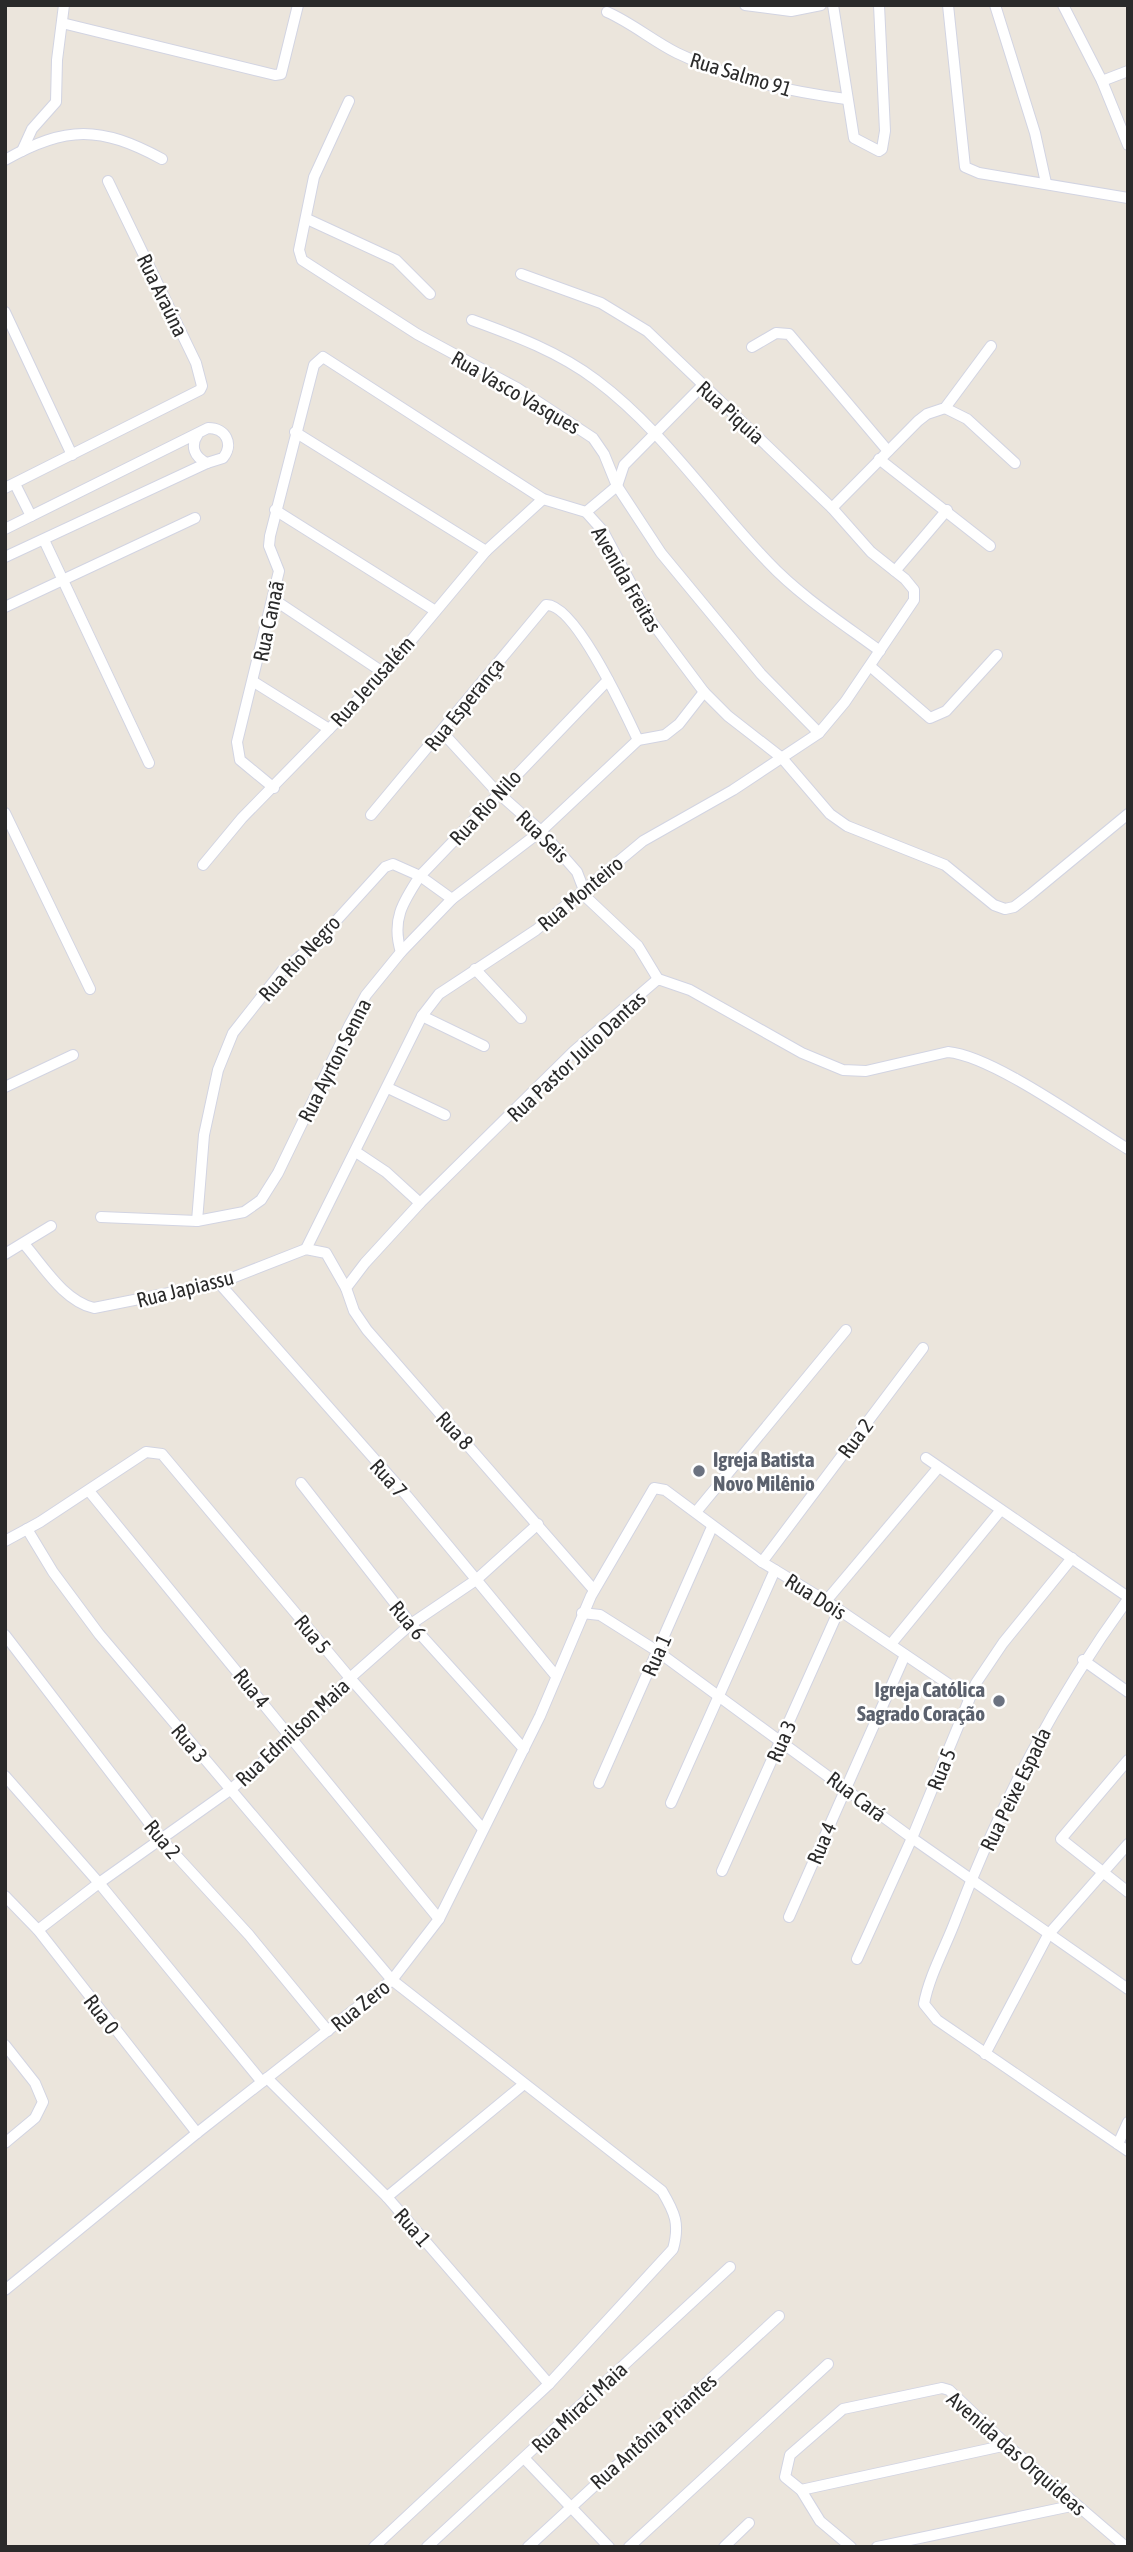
<svg xmlns="http://www.w3.org/2000/svg" width="1133" height="2552" viewBox="0 0 1133 2552" font-family="'Asap Condensed',sans-serif">
  <style>
    .lines { fill: none; stroke-linecap: round; stroke-linejoin: round }
    .street-casing { stroke: #d2d4e2; stroke-width: 12 }
    .street { stroke: #fff; stroke-width: 10 }
    .worship-dot { fill: #6b7280; stroke: #fff; stroke-width: 2.5 }
    .labels { text-anchor: middle; dominant-baseline: central; stroke-width: 5; stroke-linejoin: round; paint-order: stroke }
    .street-label { font-size: 21px; fill: #2a2a2a; stroke: #fff }
    .worship-label { font-size: 21px; font-weight: bold; fill: #5b616d; stroke: #fff; text-anchor: start }
  </style>
  <rect width="100%" height="100%" fill="#ebe5dc"/>
  <g class="lines">
    <g class="street-casing">
      <g id="street">
        <path d="M745 5 791 11 821 5"/>
        <path d="M833 5 854 138 879 151 882 149 885 131 879 5"/>
        <path d="M948 5 965 167 979 173 1128 198"/>
        <path d="M995 5 1035 133 1046 183"/>
        <path d="M1063 5 1102 81 1128 145"/>
        <path d="M607 12C632 23 653 41 677 53 730 79 788 91 846 99"/>
        <path d="M62 23 275 75 281 74 298 5"/>
        <path d="M1102 81 1128 71"/>
        <path d="M349 101 314 177 299 250 302 260 417 334 517 388 593 438 604 454 617 486 661 553 761 674 819 733"/>
        <path d="M22 151 32 129 56 102 57 60 64 5"/>
        <path d="M5 160C66 125 101 126 162 159"/>
        <path d="M307 219 396 260 430 294"/>
        <path d="M5 312 72 455"/>
        <path d="M472 320C516 336 559 352 596 380 663 430 710 502 768 562 800 596 842 623 880 651"/>
        <path d="M752 347 776 333 789 334 888 451"/>
        <path d="M945 408 967 419 1015 463"/>
        <path d="M295 432 486 551"/>
        <path d="M879 459 990 546"/>
        <path d="M15 484 31 516"/>
        <path d="M5 488 200 390 202 386 196 363 108 181"/>
        <path d="M832 508 918 421 927 414 945 408 991 346"/>
        <path d="M275 510 434 610"/>
        <path d="M586 512 617 486 624 465 702 386"/>
        <path d="M5 529 208 428C226 428 234 444 223 458L207 463C194 457 190 446 198 434"/>
        <path d="M44 540 149 763"/>
        <path d="M5 557 207 463"/>
        <path d="M895 571 947 510"/>
        <path d="M273 599 384 673"/>
        <path d="M5 607 195 518"/>
        <path d="M871 667 930 718 946 711 997 655"/>
        <path d="M254 682 329 729"/>
        <path d="M443 733 497 792 541 831 577 872 587 898 638 946 658 979"/>
        <path d="M274 788 240 760 237 742 279 571 269 546 270 536 314 365 323 357 543 499 586 512 603 531 651 621 704 692 728 716 782 758 830 814 847 826 945 865 994 905 1005 909 1014 907 1031 894 1128 814"/>
        <path d="M5 813 90 989"/>
        <path d="M371 815 546 605C575 603 626 715 638 740"/>
        <path d="M203 865 242 818 384 673 486 551 543 499"/>
        <path d="M401 952C391 920 403 902 420 876L608 680"/>
        <path d="M475 969 521 1018"/>
        <path d="M422 1016 484 1046"/>
        <path d="M5 1087 73 1055"/>
        <path d="M388 1088 445 1115"/>
        <path d="M356 1152 386 1172 420 1203"/>
        <path d="M101 1217 197 1221 244 1212 261 1200 278 1173 349 1026 366 995 401 952 452 899 541 831 638 740 665 735 679 724 704 692"/>
        <path d="M197 1221 204 1135 218 1070 233 1033 282 971 315 944 385 867 393 864 420 876 452 899"/>
        <path d="M25 1245C44 1267 64 1301 94 1308L219 1283 306 1249 326 1253 346 1288"/>
        <path d="M306 1249 422 1016 439 994 536 930 643 841 733 790 819 733 845 702 914 600V590L905 579 871 552 832 508 647 331 601 303 521 274"/>
        <path d="M5 1254 51 1226"/>
        <path d="M219 1283 407 1496 556 1676"/>
        <path d="M926 1458 1128 1597"/>
        <path d="M301 1483 411 1624 524 1749"/>
        <path d="M89 1491 439 1919"/>
        <path d="M696 1512 846 1330"/>
        <path d="M27 1529 53 1572 99 1634 392 1980 662 2191C675 2213 680 2224 673 2249L549 2384 374 2547"/>
        <path d="M5 1541 40 1522 146 1452 162 1454 350 1678 483 1829"/>
        <path d="M762 1562 923 1348"/>
        <path d="M594 1590 367 1330 354 1311 346 1288 365 1263 420 1203 574 1051 658 979 690 990 802 1053 843 1070 866 1071 948 1052C993 1056 1085 1123 1128 1149"/>
        <path d="M1128 1599C1055 1700 1001 1802 956 1919 946 1946 929 1976 924 2004L937 2020 1128 2151"/>
        <path d="M826 1601 938 1468"/>
        <path d="M582 1613 600 1615 657 1651 912 1838 1128 1989"/>
        <path d="M5 1635 163 1841 249 1935 328 2031"/>
        <path d="M891 1644 1000 1511"/>
        <path d="M1083 1660 1128 1692"/>
        <path d="M1128 1760 1061 1839 1128 1892"/>
        <path d="M5 1776 99 1883 262 2082"/>
        <path d="M599 1783 712 1527"/>
        <path d="M671 1803 775 1570"/>
        <path d="M722 1871 839 1610"/>
        <path d="M5 1896 38 1930 197 2133"/>
        <path d="M789 1917 905 1655"/>
        <path d="M38 1930 99 1883 230 1790 292 1737 350 1678 411 1624 476 1580 538 1524"/>
        <path d="M857 1959 912 1838 976 1683 1003 1643 1072 1558"/>
        <path d="M5 2045 35 2083 43 2102 35 2118 5 2143"/>
        <path d="M985 2054 1048 1935 1128 1844"/>
        <path d="M267 2078 387 2197 549 2384"/>
        <path d="M1118 2144 1128 2122"/>
        <path d="M387 2197 524 2084"/>
        <path d="M5 2290 197 2133 392 1980 439 1919 540 1716 591 1596 654 1488 665 1490 762 1562 826 1601 969 1698"/>
        <path d="M524 2458 609 2547"/>
        <path d="M801 2490 1007 2445"/>
        <path d="M427 2547 730 2267"/>
        <path d="M528 2547 779 2316"/>
        <path d="M629 2547 828 2364"/>
        <path d="M724 2547 749 2523"/>
        <path d="M851 2547 820 2521 801 2490 785 2477 790 2455 843 2409 942 2388 949 2390 1007 2445 1126 2547"/>
        <path d="M877 2547 1076 2505"/>
      </g>
    </g>
    <use href="#street" class="street"/>
  </g>
  <g class="worship-dot">
    <circle cx="699" cy="1471" r="7"/>
    <circle cx="999" cy="1701" r="7"/>
  </g>
  <g class="labels">
    <g class="street-label">
      <text transform="translate(741 74) rotate(17)">Rua Salmo 91</text>
      <text transform="translate(163 295) rotate(64)">Rua Araúna</text>
      <text transform="translate(516 392) rotate(30)">Rua Vasco Vasques</text>
      <text transform="translate(731 412) rotate(42)">Rua Piquia</text>
      <text transform="translate(627 579) rotate(60)">Avenida Freitas</text>
      <text transform="translate(268 621) rotate(-78)">Rua Canaã</text>
      <text transform="translate(372 681) rotate(-48)">Rua Jerusalém</text>
      <text transform="translate(464 704) rotate(-51)">Rua Esperança</text>
      <text transform="translate(485 807) rotate(-47)">Rua Rio Nilo</text>
      <text transform="translate(543 836) rotate(45)">Rua Seis</text>
      <text transform="translate(580 893) rotate(-40)">Rua Monteiro</text>
      <text transform="translate(299 958) rotate(-47)">Rua Rio Negro</text>
      <text transform="translate(576 1056) rotate(-43)">Rua Pastor Julio Dantas</text>
      <text transform="translate(334 1060) rotate(-63)">Rua Ayrton Senna</text>
      <text transform="translate(185 1288) rotate(-14)">Rua Japiassu</text>
      <text transform="translate(455 1430) rotate(47)">Rua 8</text>
      <text transform="translate(855 1438) rotate(-53)">Rua 2</text>
      <text transform="translate(389 1478) rotate(48)">Rua 7</text>
      <text transform="translate(816 1596) rotate(32)">Rua Dois</text>
      <text transform="translate(408 1620) rotate(50)">Rua 6</text>
      <text transform="translate(313 1634) rotate(50)">Rua 5</text>
      <text transform="translate(656 1655) rotate(-66)">Rua 1</text>
      <text transform="translate(252 1688) rotate(51)">Rua 4</text>
      <text transform="translate(292 1732) rotate(-43)">Rua Edmilson Maia</text>
      <text transform="translate(781 1741) rotate(-66)">Rua 3</text>
      <text transform="translate(190 1743) rotate(50)">Rua 3</text>
      <text transform="translate(941 1769) rotate(-68)">Rua 5</text>
      <text transform="translate(1015 1789) rotate(-64)">Rua Peixe Espada</text>
      <text transform="translate(857 1796) rotate(37)">Rua Cará</text>
      <text transform="translate(163 1839) rotate(50)">Rua 2</text>
      <text transform="translate(821 1843) rotate(-67)">Rua 4</text>
      <text transform="translate(360 2005) rotate(-39)">Rua Zero</text>
      <text transform="translate(102 2014) rotate(53)">Rua 0</text>
      <text transform="translate(413 2227) rotate(49)">Rua 1</text>
      <text transform="translate(579 2407) rotate(-43)">Rua Miraci Maia</text>
      <text transform="translate(653 2431) rotate(-42)">Rua Antônia Priantes</text>
      <text transform="translate(1017 2453) rotate(41)">Avenida das Orquideas</text>
    </g>
    <g class="worship-label">
      <text x="713" y="1459">Igreja Batista<tspan x="713" dy="24">Novo Milênio</tspan></text>
      <text x="985" y="1689" text-anchor="end">Igreja Católica<tspan x="985" dy="24">Sagrado Coração</tspan></text>
    </g>
  </g>
  <rect width="1133" height="2552" fill="none" stroke="#2a2a2a" stroke-width="14"/>
</svg>
